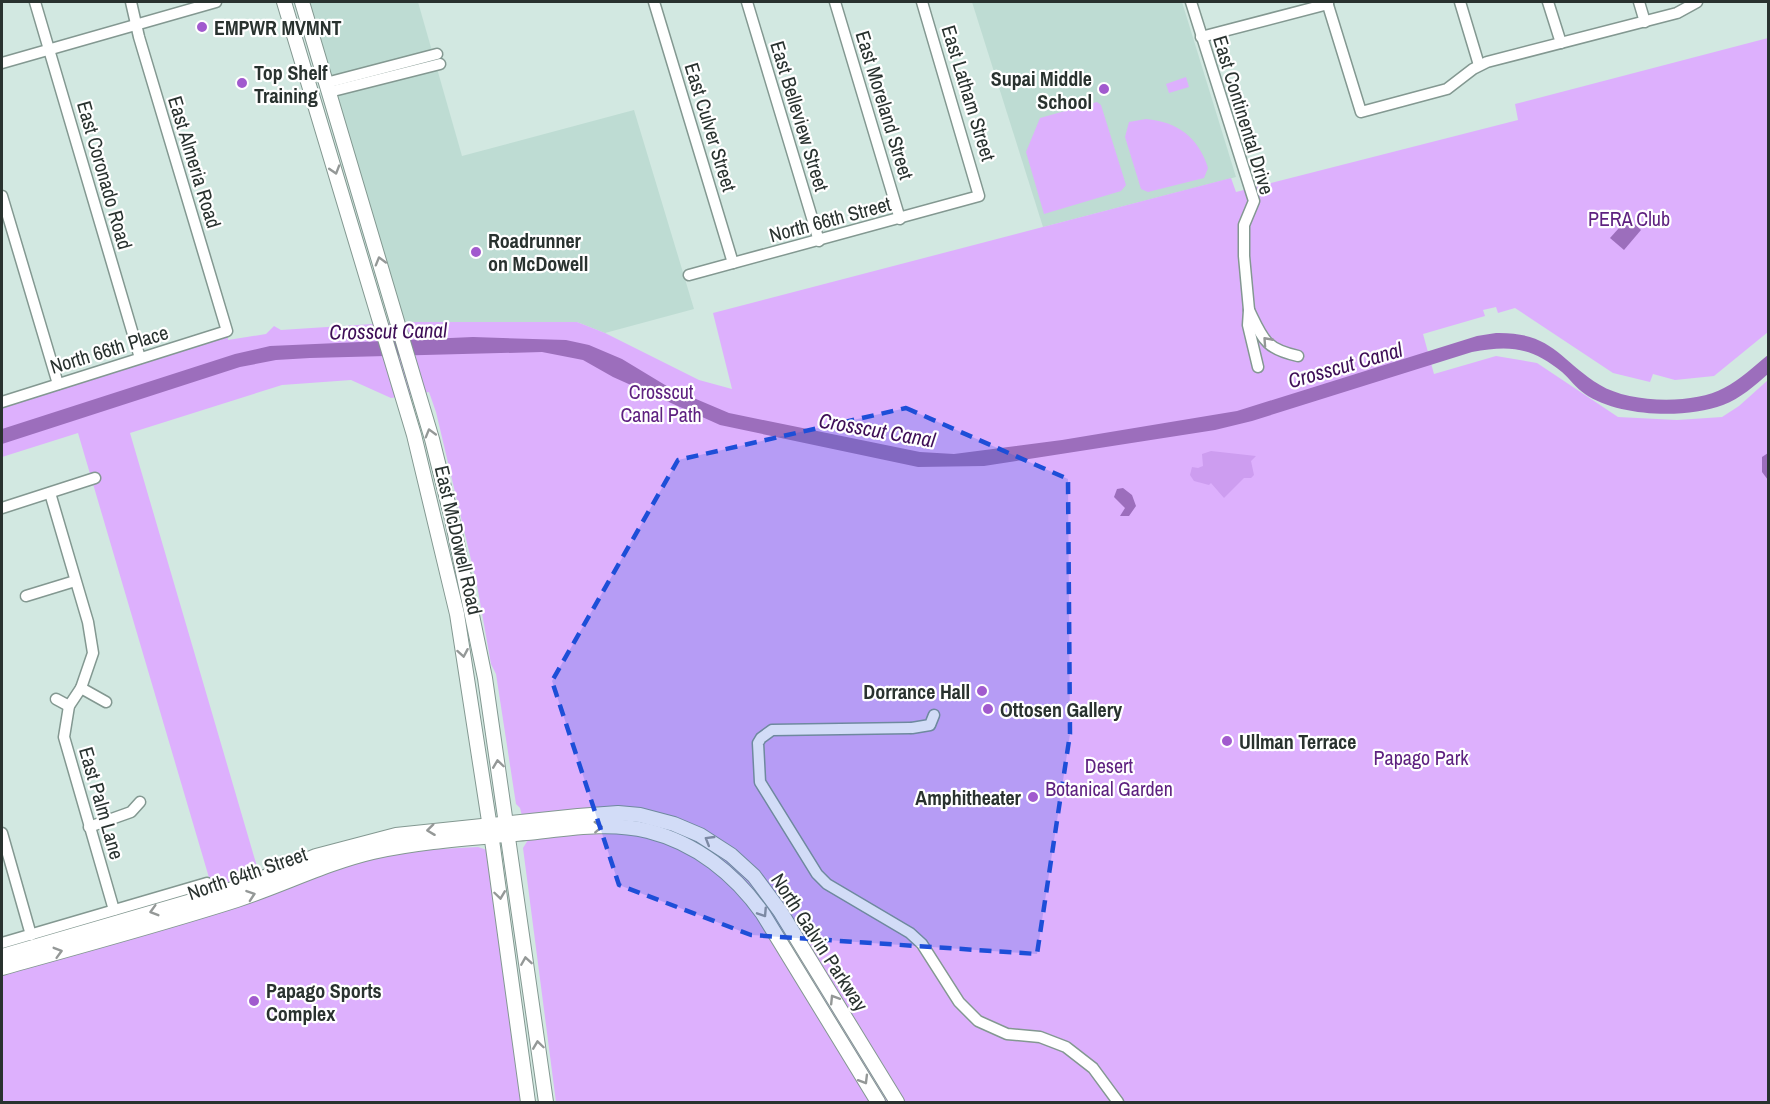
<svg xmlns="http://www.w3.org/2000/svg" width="1770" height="1104" viewBox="0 0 1770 1104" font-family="'Archivo Narrow',sans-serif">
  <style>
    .built { fill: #bedcd3 }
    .green { fill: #ddb0fd }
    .forest { fill: #cd9df0 }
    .water { fill: #9c6ebc }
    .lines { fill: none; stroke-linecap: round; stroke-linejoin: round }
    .minor-casing { stroke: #839891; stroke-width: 13 }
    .major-casing { stroke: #839891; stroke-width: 16 }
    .minor { stroke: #fff; stroke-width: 10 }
    .major { stroke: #fff; stroke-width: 14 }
    .oneway { stroke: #949897 }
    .marked { fill: #1d4ed8; fill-opacity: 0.2; stroke: #1d4ed8; stroke-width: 4.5; stroke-dasharray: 12 8; stroke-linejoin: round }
    .poi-dot { fill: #a15ace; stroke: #fff; stroke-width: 2 }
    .labels { text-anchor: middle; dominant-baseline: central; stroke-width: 4.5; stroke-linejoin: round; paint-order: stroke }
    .poi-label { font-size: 20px; font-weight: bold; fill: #29322f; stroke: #fff; text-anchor: start }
    .street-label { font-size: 20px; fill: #29322f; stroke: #fff }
    .park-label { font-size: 20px; fill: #5e2180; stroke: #fff }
    .water-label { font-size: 21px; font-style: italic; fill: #3e0e57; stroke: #fff }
  </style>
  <rect width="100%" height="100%" fill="#d2e8e1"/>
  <g class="built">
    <path d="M310 2H418L462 156 634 110 694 309 605 333 577 322H403Z"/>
    <path d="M972 2H1182L1236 177 1043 227Z"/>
  </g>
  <g class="green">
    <path d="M1768 38V332L1714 376 1675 380 1653 374 1650 382 1613 373 1515 308 1498 313 1496 307 1483 310 1485 316 1423 334 1434 374 1496 356 1537 363 1618 417 1677 420 1722 417 1739 406 1768 380V1102H556L523 848 528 840 520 808 516 804 496 674 491 664 477 585 436 412 429 392 391 398 351 380 282 385 130 433 258 870 261 897 334 868 402 851 478 847 487 850 521 1102H2V973L185 920 210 881 78 433 2 457V402L227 331 228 340 266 334 274 326 281 330 403 322H577L605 333 699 380 732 389 713 313 1231 178 1236 192 1240 191 1518 120 1515 104Z"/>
    <path d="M1186 77 1189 87 1169 93 1166 84Z"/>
    <path d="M1097 102 1101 105 1126 185 1121 191 1044 214 1026 152 1040 118Z"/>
    <path d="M1146 119C1178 122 1198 137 1208 168L1204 178 1148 192 1141 189 1125 137 1129 122Z"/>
  </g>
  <path class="forest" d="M1211 451 1256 456 1251 461 1254 475 1251 478H1244L1224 498 1211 483 1209 485 1194 481 1190 475 1192 467 1198 468 1203 466 1202 454Z"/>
  <g class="water">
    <path d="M1628 218 1641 230 1624 250 1610 238Z"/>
    <path d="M1496 333C1553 332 1558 359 1600 385 1629 403 1693 405 1724 388 1740 380 1754 366 1768 355V374C1754 386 1741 398 1723 405 1686 419 1618 417 1585 394 1576 388 1570 379 1562 372 1531 347 1510 345 1472 352L1252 421 1215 430 984 466 918 467 720 425 613 377 583 360 542 352 310 358 276 360 240 367 2 444V429L235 354 270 346 473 337 566 340 589 345 622 359 670 388 729 413 920 452 954 454 1062 440 1237 411 1477 336Z"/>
    <path d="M1768 453V480L1762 472V457Z"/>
    <path d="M1123 488 1132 495 1136 506 1129 516H1120L1125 508 1114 497 1117 489Z"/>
  </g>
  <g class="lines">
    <g class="minor-casing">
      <g id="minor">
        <path d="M35 2 140 358"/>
        <path d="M654 2 733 263"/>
        <path d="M747 2 819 241"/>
        <path d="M835 2 900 219"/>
        <path d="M1191 2 1254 201 1244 225V256L1249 310 1248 325 1258 367"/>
        <path d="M1327 2 1361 112 1447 89 1473 69 1487 62 1677 13 1697 2"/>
        <path d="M1460 2 1479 65"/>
        <path d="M1548 2 1561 43"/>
        <path d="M1639 2 1645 22"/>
        <path d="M1201 37 1328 4"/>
        <path d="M2 63 216 2"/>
        <path d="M326 83 437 54"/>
        <path d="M329 92 440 64"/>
        <path d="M2 196 58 384"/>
        <path d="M689 275 979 196 922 2"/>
        <path d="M1249 310C1263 339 1265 349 1298 356"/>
        <path d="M2 402 227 331 139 37 131 2"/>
        <path d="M50 493 88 622 93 653 81 688 69 706 64 737 114 910"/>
        <path d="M2 508 95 478"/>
        <path d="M26 596 75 581"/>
        <path d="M81 688 106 702"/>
        <path d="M56 699 69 706"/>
        <path d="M910 728 772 730 761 738 758 743 760 782 817 874 827 884 910 933 922 944 959 1002 978 1021 1007 1034 1040 1037 1066 1047 1093 1068 1118 1102"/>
        <path d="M912 728 930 725 934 715"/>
        <path d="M89 827 131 812 140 802"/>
        <path d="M2 833 31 935"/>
        <path d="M2 943 207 883 210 895"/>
      </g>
    </g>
    <g class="major-casing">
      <g id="major">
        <path d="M284 2 414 435 457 614 493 847 528 1102"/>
        <path d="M302 2 432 439 452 519 485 678 546 1102"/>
        <path d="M2 956 243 886 316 856 396 835 578 816 618 813 640 815 674 824 700 835 731 855 754 876 780 911 897 1102"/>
        <path d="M2 968C80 946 159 925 237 900 283 885 326 863 373 852 423 841 476 838 526 833 566 829 609 821 648 831 696 843 735 874 763 914L878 1102"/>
      </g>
    </g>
    <use href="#minor" class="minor"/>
    <use href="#major" class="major"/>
  </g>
  <defs><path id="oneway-chevron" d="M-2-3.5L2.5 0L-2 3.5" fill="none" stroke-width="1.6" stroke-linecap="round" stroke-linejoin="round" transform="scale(1.5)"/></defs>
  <g class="oneway">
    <use href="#oneway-chevron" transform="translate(335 170) rotate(73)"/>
    <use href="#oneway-chevron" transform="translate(380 261) rotate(-106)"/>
    <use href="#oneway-chevron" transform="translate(1267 341) rotate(-132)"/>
    <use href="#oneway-chevron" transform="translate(430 433) rotate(-106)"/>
    <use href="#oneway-chevron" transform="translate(463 653) rotate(80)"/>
    <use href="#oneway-chevron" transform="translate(498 764) rotate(-98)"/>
    <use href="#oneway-chevron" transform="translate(598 827) rotate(-3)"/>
    <use href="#oneway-chevron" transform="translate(431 830) rotate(173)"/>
    <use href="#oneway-chevron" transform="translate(709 840) rotate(-149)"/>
    <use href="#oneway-chevron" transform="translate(251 895) rotate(-19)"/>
    <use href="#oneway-chevron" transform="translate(500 895) rotate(82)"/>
    <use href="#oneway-chevron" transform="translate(154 911) rotate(164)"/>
    <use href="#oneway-chevron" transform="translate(763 913) rotate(57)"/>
    <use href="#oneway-chevron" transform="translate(58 952) rotate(-16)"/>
    <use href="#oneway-chevron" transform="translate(526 961) rotate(-99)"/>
    <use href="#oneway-chevron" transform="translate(834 999) rotate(-122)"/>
    <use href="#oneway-chevron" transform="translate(538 1045) rotate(-98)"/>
    <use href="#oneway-chevron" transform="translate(864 1080) rotate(59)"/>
  </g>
  <path class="marked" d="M906 408 1068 479 1070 734 1037 954 751 935 619 885 552 681 678 460Z"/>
  <g class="poi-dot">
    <circle cx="202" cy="27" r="6"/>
    <circle cx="242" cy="83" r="6"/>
    <circle cx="1104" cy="89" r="6"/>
    <circle cx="476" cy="252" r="6"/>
    <circle cx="982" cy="691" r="6"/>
    <circle cx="988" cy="709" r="6"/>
    <circle cx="1227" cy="741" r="6"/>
    <circle cx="1033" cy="797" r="6"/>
    <circle cx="254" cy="1001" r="6"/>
  </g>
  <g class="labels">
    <g class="poi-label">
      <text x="214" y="27">EMPWR MVMNT</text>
      <text x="254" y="72">Top Shelf<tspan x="254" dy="23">Training</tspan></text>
      <text x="1092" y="78" text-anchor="end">Supai Middle<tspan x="1092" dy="23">School</tspan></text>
      <text x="488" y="240">Roadrunner<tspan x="488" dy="23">on McDowell</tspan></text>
      <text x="970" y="691" text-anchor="end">Dorrance Hall</text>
      <text x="1000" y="709">Ottosen Gallery</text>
      <text x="1239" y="741">Ullman Terrace</text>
      <text x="1021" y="797" text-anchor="end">Amphitheater</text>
      <text x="266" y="990">Papago Sports<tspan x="266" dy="23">Complex</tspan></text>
    </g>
    <g class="street-label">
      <text transform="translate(969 93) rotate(73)">East Latham Street</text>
      <text transform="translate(885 105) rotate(73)">East Moreland Street</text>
      <text transform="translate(1244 115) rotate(73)">East Continental Drive</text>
      <text transform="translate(800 116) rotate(73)">East Belleview Street</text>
      <text transform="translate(711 127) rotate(73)">East Culver Street</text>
      <text transform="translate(195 162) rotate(73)">East Almeria Road</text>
      <text transform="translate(105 175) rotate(74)">East Coronado Road</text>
      <text transform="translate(830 219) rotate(-15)">North 66th Street</text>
      <text transform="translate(109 349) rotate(-17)">North 66th Place</text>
      <text transform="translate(459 540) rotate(77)">East McDowell Road</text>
      <text transform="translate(102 803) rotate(74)">East Palm Lane</text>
      <text transform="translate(247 873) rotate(-19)">North 64th Street</text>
      <text transform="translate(820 942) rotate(57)">North Galvin Parkway</text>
    </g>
    <g class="park-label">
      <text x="1629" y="218">PERA Club</text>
      <text x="661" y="391">Crosscut<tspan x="661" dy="23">Canal Path</tspan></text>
      <text x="1421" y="757">Papago Park</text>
      <text x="1109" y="765">Desert<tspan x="1109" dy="23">Botanical Garden</tspan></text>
    </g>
    <g class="water-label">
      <text transform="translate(388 331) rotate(-1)">Crosscut Canal</text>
      <text transform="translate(1345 365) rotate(-16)">Crosscut Canal</text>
      <text transform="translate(877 430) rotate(10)">Crosscut Canal</text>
    </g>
  </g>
  <rect width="1770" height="1104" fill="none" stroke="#29322f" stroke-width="6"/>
</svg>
